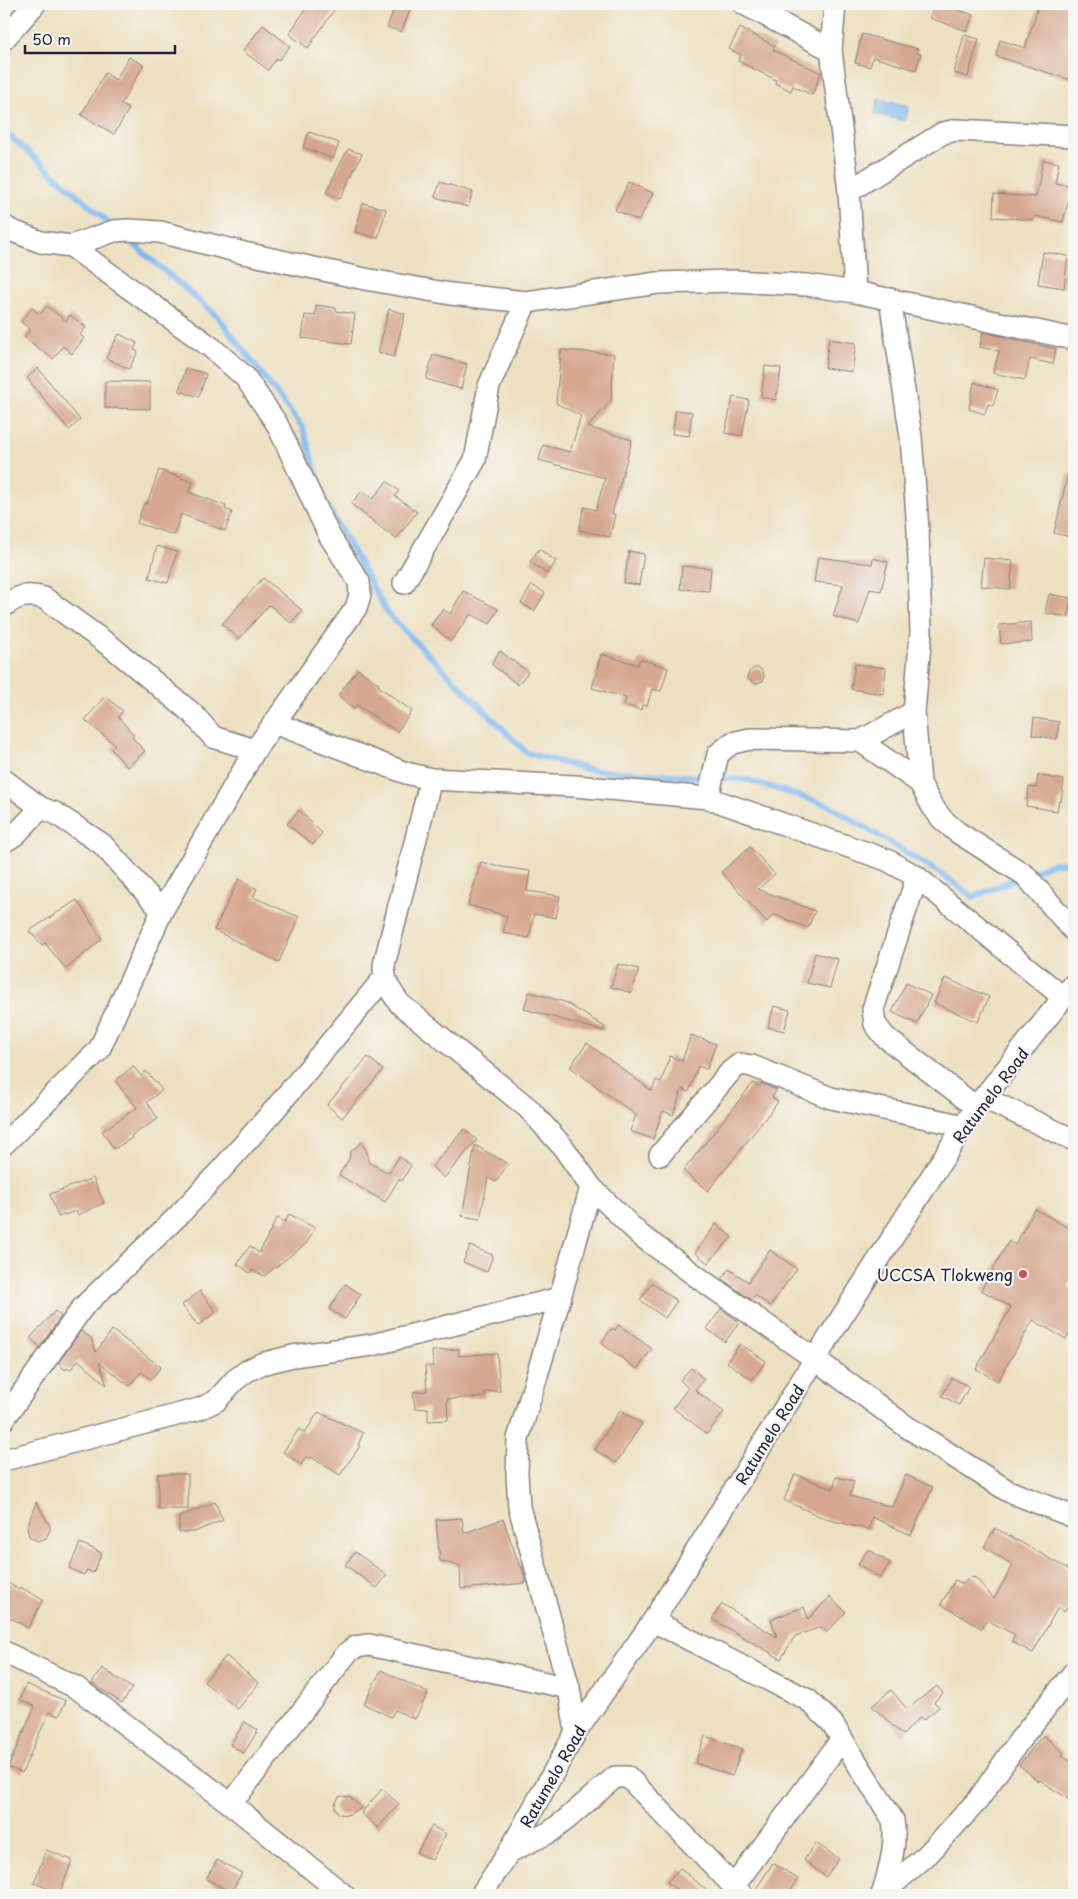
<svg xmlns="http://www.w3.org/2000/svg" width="1078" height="1899" viewBox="0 0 1078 1899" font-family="'Playpen Sans',sans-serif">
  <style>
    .water { fill: #7db8ef; stroke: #506d95 }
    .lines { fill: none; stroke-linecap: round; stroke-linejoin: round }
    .stream { stroke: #7db8ef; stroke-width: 6 }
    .building { fill: #d6a78f }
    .minor-casing { stroke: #88817e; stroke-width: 24 }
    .minor { stroke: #fff; stroke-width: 21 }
    .poi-dot { fill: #d1495b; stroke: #f6f6f2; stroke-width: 2 }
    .labels { text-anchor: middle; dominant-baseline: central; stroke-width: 4.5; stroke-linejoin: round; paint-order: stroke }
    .street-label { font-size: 16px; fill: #22223b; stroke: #f6f6f2 }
    .poi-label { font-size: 16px; fill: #22223b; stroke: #f6f6f2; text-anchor: end }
  </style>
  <rect width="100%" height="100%" fill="#f6f6f2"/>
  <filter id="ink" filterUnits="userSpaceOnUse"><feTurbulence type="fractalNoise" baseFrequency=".02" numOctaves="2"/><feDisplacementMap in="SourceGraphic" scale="10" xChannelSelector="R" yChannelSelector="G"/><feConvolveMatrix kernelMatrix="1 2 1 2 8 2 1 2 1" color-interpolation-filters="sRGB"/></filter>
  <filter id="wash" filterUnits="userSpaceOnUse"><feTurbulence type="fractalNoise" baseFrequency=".0096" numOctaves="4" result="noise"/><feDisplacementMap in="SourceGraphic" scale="20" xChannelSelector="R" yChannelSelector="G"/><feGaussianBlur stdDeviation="1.12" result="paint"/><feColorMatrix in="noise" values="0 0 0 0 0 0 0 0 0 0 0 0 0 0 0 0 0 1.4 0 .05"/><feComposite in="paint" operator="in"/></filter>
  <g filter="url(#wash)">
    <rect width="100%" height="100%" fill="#ede0c0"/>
    <path class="water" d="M878 99 909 106 905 121 875 114Z"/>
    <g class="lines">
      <g class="stream">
        <path d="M4 131 113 226"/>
        <path d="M124 236 218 317 303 428 325 502 388 614 527 753 590 770 748 780 828 805 943 875 973 897 1054 863H1074"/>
      </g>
    </g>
    <g id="blocks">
      <g class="building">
        <path d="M309 4H338L308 48 289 34Z"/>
        <path d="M396 4 411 8 401 32 387 27Z"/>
        <path d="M935 4H940L973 15 967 31 930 18Z"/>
        <path d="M1039 4H1074V81L996 56 1000 40 1025 48Z"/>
        <path d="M263 25 290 46 279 60 277 58 268 70 243 51Z"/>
        <path d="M740 28 775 46 773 50 821 73 812 95 793 86 791 91 775 83 776 80 738 61 741 55 729 49Z"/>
        <path d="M862 34 918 49 917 53 921 54 916 70 873 57 870 67 855 63Z"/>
        <path d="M964 35 979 39 968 77 954 73Z"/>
        <path d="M129 57 144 65 121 104 129 109 114 134 81 115 105 73 116 80Z"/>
        <path d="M309 132 339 143 333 159 303 147Z"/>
        <path d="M348 149 362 154 340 199 326 192Z"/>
        <path d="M1043 160 1059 163 1055 183 1072 186 1063 222 1035 216 1034 220 993 217 994 194 1036 197Z"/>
        <path d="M440 182 473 192 468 207 435 197Z"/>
        <path d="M629 182 653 193 639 221 615 210Z"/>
        <path d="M363 203 386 209 378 238 355 232Z"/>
        <path d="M1043 252 1068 256 1064 288 1038 284Z"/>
        <path d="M316 305 336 308V311L355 314 351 344 302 338 305 315 315 316Z"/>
        <path d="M47 306 66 321 70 315 86 327 80 335 84 338 72 354 63 346 53 359 24 337 30 329 21 322 32 308 40 314Z"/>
        <path d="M389 309 405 314 394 357 378 353Z"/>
        <path d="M983 332 1056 349 1053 364 1030 359 1025 380 993 373 999 351 980 347Z"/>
        <path d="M119 334 137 343 134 350 138 352 129 369 106 358Z"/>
        <path d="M829 339 856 343 852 372 825 368Z"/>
        <path d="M561 350 614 354 611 401 588 427 632 440 612 514H615L610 537 579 530 584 507 596 510 605 478 539 460 543 445 570 452 581 416 556 403Z"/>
        <path d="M433 355 467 364 461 389 426 379Z"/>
        <path d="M765 366 781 368 776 400 761 397Z"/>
        <path d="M38 368 80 420 69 430 27 378Z"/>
        <path d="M186 368 206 374 199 397 179 391Z"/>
        <path d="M105 381 150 382V409L105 408Z"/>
        <path d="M974 382 998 390 993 406 988 404 985 414 969 409Z"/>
        <path d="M733 397 749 400 742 436 725 433Z"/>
        <path d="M676 410 692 412 689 436 672 434Z"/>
        <path d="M159 470 193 482 189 492 226 506 225 509 232 512 225 531 181 514 174 535 137 523 144 503 147 504Z"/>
        <path d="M1068 474 1074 475V538L1054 533Z"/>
        <path d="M387 481 399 491 395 496 417 512 396 539 351 504 362 491 373 499Z"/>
        <path d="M157 546 177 552 168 583 149 578Z"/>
        <path d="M539 549 556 561 548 574 530 562Z"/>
        <path d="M629 551 644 554 639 585 624 583Z"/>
        <path d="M818 557 872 564 873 558 888 562 881 591 870 589 859 624 833 616 843 585 814 582Z"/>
        <path d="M984 558 1013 561 1010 589 981 586Z"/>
        <path d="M682 566 711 568 709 591 680 589Z"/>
        <path d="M263 578 302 610 291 623 269 605 239 639 222 624Z"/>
        <path d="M532 585 545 593 534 611 521 603Z"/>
        <path d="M463 591 498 609 490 624 471 614 451 641 431 625 443 609 450 614Z"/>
        <path d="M1049 594 1071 598 1068 617 1045 613Z"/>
        <path d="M1031 622 1032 642 1001 644 999 625Z"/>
        <path d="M500 651 528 672 518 685 491 664Z"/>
        <path d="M601 654 638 665 640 659 668 668 661 691 652 689 647 706 642 705 641 710 624 705 626 698 592 688Z"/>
        <path d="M855 664 886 668 883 694 851 689Z"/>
        <path d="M754 668H759L762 671 764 676 763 681 755 684 747 678 749 672Z"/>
        <path d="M358 669 379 684 378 686 412 711 397 732 357 705 354 709 338 695Z"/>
        <path d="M105 696 123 711 118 717 134 735 132 737 145 751 127 767 111 749 115 745 85 720Z"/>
        <path d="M1034 718 1059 722 1057 739 1032 735Z"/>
        <path d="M1038 775 1064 780 1061 801H1059L1057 811 1026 806 1029 787 1036 788Z"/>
        <path d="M299 810 322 833 313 845 287 824Z"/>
        <path d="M750 847 775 874 758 889 815 911 808 928 773 914 767 922 721 872Z"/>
        <path d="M481 862 495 866 530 871 527 891 560 896 556 918 534 914 529 938 503 933 507 916 468 905Z"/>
        <path d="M239 879 257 889 253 897 299 917 279 962 214 930Z"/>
        <path d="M77 900 102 939 66 969 45 943 42 945 29 931Z"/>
        <path d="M815 953 838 959 830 988 807 983Z"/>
        <path d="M618 964 639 969 632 993 611 987Z"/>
        <path d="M945 978 989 997 978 1022 934 1003Z"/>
        <path d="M906 983 931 995 917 1024 892 1012Z"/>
        <path d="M529 992 565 1002 605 1027 603 1031 524 1009Z"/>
        <path d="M774 1006 790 1010 784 1031 768 1027Z"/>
        <path d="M691 1035 716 1044 707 1069 698 1066 689 1092 682 1089 673 1115 663 1111 653 1139 630 1131 636 1115 570 1067 587 1043 652 1091 656 1080 661 1082 670 1056 682 1061Z"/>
        <path d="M368 1057 383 1070 342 1118 327 1105Z"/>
        <path d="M133 1066 141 1076 146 1071 162 1090 147 1102 158 1119 131 1136 132 1138 114 1149 102 1131 137 1108 115 1081Z"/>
        <path d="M753 1083 759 1087 761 1083 777 1090 772 1097 778 1102 708 1191 683 1171Z"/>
        <path d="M464 1129 477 1140 444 1178 432 1167Z"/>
        <path d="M362 1142 368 1155V1162L389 1173 399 1157 411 1165 402 1181 399 1179 385 1202 339 1175 349 1159 350 1152Z"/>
        <path d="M475 1145 508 1164 496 1182 488 1178 480 1219 462 1216Z"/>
        <path d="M93 1178 104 1203 78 1215 76 1211 58 1217 50 1194Z"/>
        <path d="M1035 1209 1074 1231V1276L1068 1287 1074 1291V1325L1066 1339 1033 1320 998 1381 976 1369 1011 1307 981 1290 1009 1241 1015 1245Z"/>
        <path d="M289 1214 315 1228 307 1243 264 1276 252 1270 250 1273 237 1264 250 1246 259 1253 277 1218 285 1222Z"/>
        <path d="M716 1224 732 1237 708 1263 695 1253Z"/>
        <path d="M470 1246 493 1255 487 1272 463 1262Z"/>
        <path d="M770 1250 797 1269 770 1306 755 1295 752 1300 722 1279 729 1269 748 1282Z"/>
        <path d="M652 1283 677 1301 665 1318 640 1300Z"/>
        <path d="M345 1284 361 1294 345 1319 329 1309Z"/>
        <path d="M200 1291 216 1312 198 1326 182 1305Z"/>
        <path d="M721 1309 739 1322 725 1342 707 1329Z"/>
        <path d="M55 1311 61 1316 40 1347 30 1338Z"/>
        <path d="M619 1325 652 1349 637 1369 601 1343 612 1328 615 1330Z"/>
        <path d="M112 1330 161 1367 151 1379 141 1372 129 1386 99 1362 107 1385 78 1360 71 1369H64L58 1363 81 1331 91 1338 96 1352Z"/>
        <path d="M740 1344 766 1361 752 1380 727 1362Z"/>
        <path d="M459 1349V1356L497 1353 500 1391 485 1392V1397L447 1399 448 1420 428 1421V1408L415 1409 413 1392 427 1391 425 1366H433L432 1351Z"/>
        <path d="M691 1368 704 1379 695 1390 724 1412 707 1434 673 1408 688 1388 680 1380Z"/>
        <path d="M952 1378 969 1387 959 1405 942 1396Z"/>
        <path d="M620 1410 642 1424 616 1463 595 1450Z"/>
        <path d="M318 1412 363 1433 358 1445 360 1446 340 1475 311 1457 310 1459 306 1457 301 1465 283 1452 299 1429 305 1433Z"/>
        <rect x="158" y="1474" width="30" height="35"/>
        <path d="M795 1474 833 1489 836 1477 854 1481 850 1496 892 1507 906 1475 933 1487 911 1535 872 1517 869 1530 826 1519 784 1500Z"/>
        <path d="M36 1502 50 1526V1530L46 1538 37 1541 29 1536 27 1528Z"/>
        <path d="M215 1502 223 1520 194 1532H179V1517Z"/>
        <path d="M462 1518 464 1533 503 1519 520 1567H522L526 1583 461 1589 460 1566 440 1561 436 1520Z"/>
        <path d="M995 1528 1074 1572V1598L1064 1612 1058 1607 1033 1653 1012 1642 1015 1635 987 1620 982 1629 941 1604 955 1580 963 1584 970 1577 976 1578 994 1599 1013 1565 984 1547Z"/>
        <path d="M80 1543 102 1553 93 1573 87 1570 84 1575 69 1568Z"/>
        <path d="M868 1549 890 1563 880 1578 858 1564Z"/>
        <path d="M355 1552 387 1575 377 1588 345 1565Z"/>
        <path d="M4 1580 19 1590 20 1587 43 1600 28 1628 4 1614Z"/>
        <path d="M830 1597 846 1612 827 1632 821 1627 795 1636 781 1659 712 1619 722 1604 777 1637 771 1619 804 1607 808 1619Z"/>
        <path d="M226 1656 259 1683 238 1709 204 1682Z"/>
        <path d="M102 1668 132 1688 122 1703 92 1683Z"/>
        <path d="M381 1670 428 1693 415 1719 395 1710 391 1717 364 1704Z"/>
        <path d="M26 1684 66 1701 59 1716 49 1712 22 1773 8 1767 35 1706 20 1700Z"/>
        <path d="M937 1686 943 1693 934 1702 939 1707 923 1720 920 1717 903 1735 872 1706 891 1690 907 1709Z"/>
        <path d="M245 1722 258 1730 244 1753 230 1745Z"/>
        <path d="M1043 1735 1064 1753 1062 1755 1074 1764V1803L1040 1780 1039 1782 1019 1765Z"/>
        <path d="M705 1736 742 1749 732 1776 695 1763Z"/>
        <path d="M382 1789 399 1804 378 1828 361 1813Z"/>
        <path d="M342 1796 350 1797 362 1808 347 1815 339 1814 335 1808V1804L339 1797Z"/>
        <path d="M432 1826 446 1834 432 1860 417 1853Z"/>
        <path d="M816 1843 839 1859 826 1877 804 1860Z"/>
        <path d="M46 1850 72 1860 60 1893 34 1883Z"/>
        <path d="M217 1860 242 1873 231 1892 206 1879Z"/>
        <path d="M773 1863 798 1879 788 1895H754V1892Z"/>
        <path d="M680 1868 712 1895H683L667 1882Z"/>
      </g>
    </g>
  </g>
  <g filter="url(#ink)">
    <use href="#blocks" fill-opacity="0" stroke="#88817e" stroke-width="1"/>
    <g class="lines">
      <g class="minor-casing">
        <g id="minor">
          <path d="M744 4 831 50"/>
          <path d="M835 4 831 50 849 191 855 292"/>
          <path d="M4 39 35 4"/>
          <path d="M849 191 943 133 957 130 1074 136"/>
          <path d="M4 226 10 230 41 242 71 246 114 231 129 230 160 232 244 253 365 279 451 294 526 302 658 283 734 281 807 285 855 292 1074 339"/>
          <path d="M890 299 911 437 918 529 921 633 914 712 920 783 932 806 942 819 957 832 1025 875 1074 931"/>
          <path d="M404 583 475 460 489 386 526 302"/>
          <path d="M4 606C17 596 28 593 44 598L113 648 193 714 213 737 255 750"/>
          <path d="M274 723 406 773 431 779 575 786 708 798 887 860 917 877 1064 998"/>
          <path d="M860 741 914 712"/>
          <path d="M431 779 384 965C384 983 390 990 400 1004L528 1108 563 1147 591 1187 640 1235 703 1281 815 1359 907 1427 1008 1491 1074 1517"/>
          <path d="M4 780 41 808"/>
          <path d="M708 798 718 754 732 743 750 739 860 741 920 783"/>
          <path d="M4 842 15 835 41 808 55 813 102 844 162 911"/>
          <path d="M917 877 873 1009 875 1024 885 1037 976 1107"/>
          <path d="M984 1098 1074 1140"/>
          <path d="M4 1144 99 1050 162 911 255 750 356 608 360 595 359 582 329 535 277 424 245 377 212 348 71 246"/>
          <path d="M660 1155 731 1071 740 1064 752 1066 831 1098 965 1126"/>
          <path d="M4 1419 83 1307 179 1215 221 1170 276 1108 384 978"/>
          <path d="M4 1460 199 1409 216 1401 235 1380 247 1371 261 1364 293 1356 372 1345 560 1298"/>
          <path d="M653 1621 808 1700 832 1723 893 1820C897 1846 889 1869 883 1893"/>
          <path d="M4 1652 77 1688 231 1804 344 1895"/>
          <path d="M576 1732 569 1688 519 1507 517 1474 518 1439 560 1298 591 1187"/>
          <path d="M231 1804 347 1653 355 1647 369 1645 569 1688"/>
          <path d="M509 1852 550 1832 568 1818 615 1777H628L742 1895"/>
          <path d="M734 1886 842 1739"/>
          <path d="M882 1894 929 1853 978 1800 1019 1741 1074 1672"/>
          <path d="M481 1895 509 1852 576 1732 653 1621 815 1359 976 1107 1074 984"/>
        </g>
      </g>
      <use href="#minor" class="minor"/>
    </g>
  </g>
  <circle class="poi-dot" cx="1023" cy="1274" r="5"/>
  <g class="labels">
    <g class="street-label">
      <text transform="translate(990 1095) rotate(-53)">Ratumelo Road</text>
      <text transform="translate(769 1434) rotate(-58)">Ratumelo Road</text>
      <text transform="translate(552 1776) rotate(-60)">Ratumelo Road</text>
    </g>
    <g class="poi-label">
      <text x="1013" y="1274">UCCSA Tlokweng</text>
    </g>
  </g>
  <rect width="1078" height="1899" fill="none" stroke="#f6f6f2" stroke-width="20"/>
  <path d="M25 45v8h150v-8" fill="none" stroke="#22223b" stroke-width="2.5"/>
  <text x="32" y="45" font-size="15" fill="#22223b" stroke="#f6f6f2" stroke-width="4" paint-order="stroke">50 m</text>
</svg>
